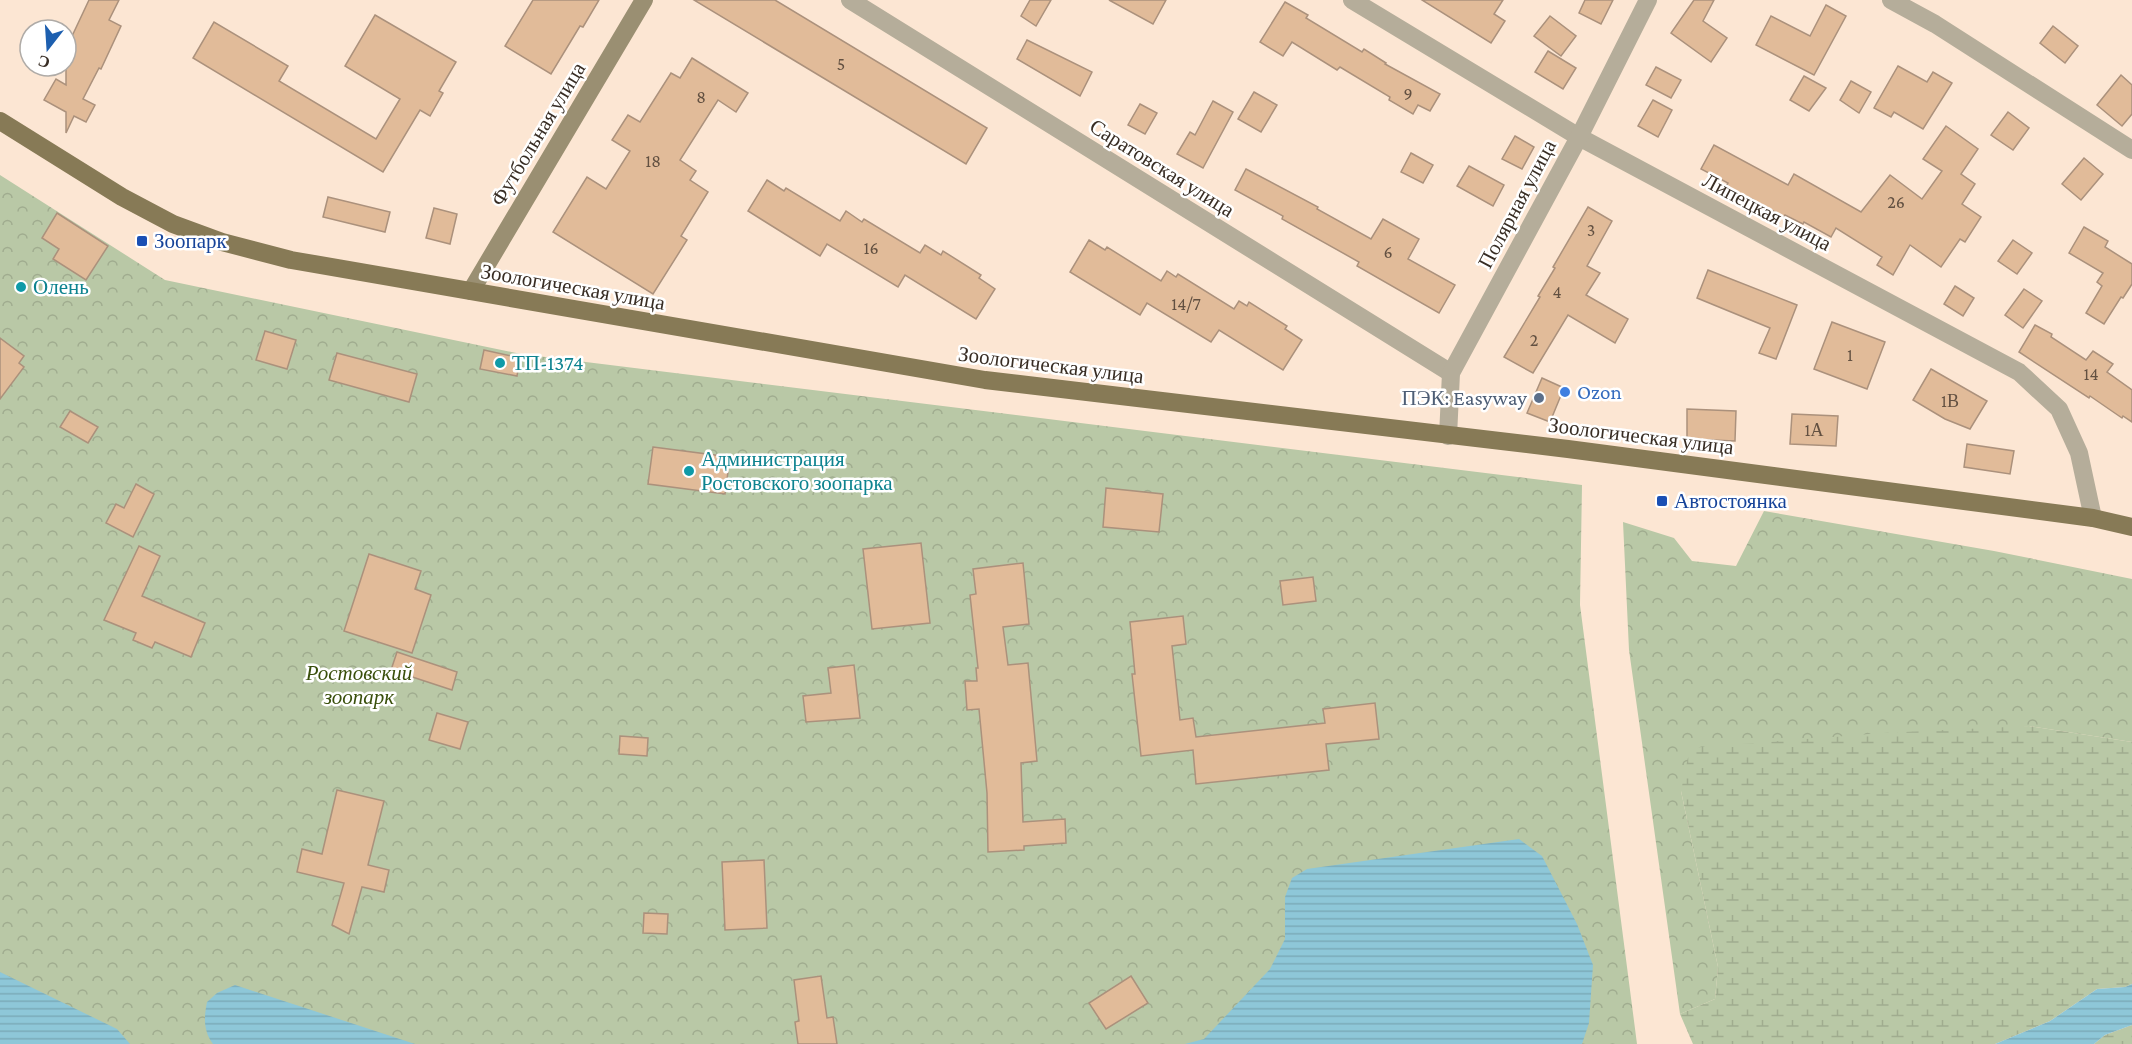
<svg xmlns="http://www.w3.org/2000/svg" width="2132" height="1044" viewBox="0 0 2132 1044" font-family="'Crimson Pro',serif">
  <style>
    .forest { fill: url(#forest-crowns) }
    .wetland { fill: url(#wetland-marsh) }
    .water { fill: url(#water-rules) }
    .building { fill: #e1bb99; stroke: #ab917c; stroke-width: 1.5 }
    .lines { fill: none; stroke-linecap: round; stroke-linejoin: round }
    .minor { stroke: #b5ad9a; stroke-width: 18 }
    .secondary { stroke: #9a8f72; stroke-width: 18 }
    .primary { stroke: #877a56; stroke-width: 18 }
    .transit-dot { fill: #1a4fb4; stroke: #fff; stroke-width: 2 }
    .culture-dot { fill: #0f9aa8; stroke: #fff; stroke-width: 2 }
    .shop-dot { fill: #3f7fe0; stroke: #fff; stroke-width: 2 }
    .service-dot { fill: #5c6f8a; stroke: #fff; stroke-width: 2 }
    .labels { text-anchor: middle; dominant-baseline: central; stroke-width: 5; stroke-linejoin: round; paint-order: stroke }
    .number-label { font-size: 18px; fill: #625041 }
    .street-label { font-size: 21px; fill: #382d24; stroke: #fff }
    .transit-label { font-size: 21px; fill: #164399; stroke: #fff; text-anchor: start }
    .culture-label { font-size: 21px; fill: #0d838f; stroke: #fff; text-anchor: start }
    .shop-label { font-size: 21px; fill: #366cbe; stroke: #fff; text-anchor: start }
    .service-label { font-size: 21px; fill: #4e5e75; stroke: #fff; text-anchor: end }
    .park-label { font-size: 21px; font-style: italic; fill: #394f0b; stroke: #fff }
  </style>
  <defs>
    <pattern id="forest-crowns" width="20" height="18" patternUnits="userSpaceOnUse" patternTransform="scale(1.5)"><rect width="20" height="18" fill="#b9c8a6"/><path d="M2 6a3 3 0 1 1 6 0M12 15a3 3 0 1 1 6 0" fill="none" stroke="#a0ac8f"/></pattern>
    <pattern id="wetland-marsh" width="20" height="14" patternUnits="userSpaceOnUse" patternTransform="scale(1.5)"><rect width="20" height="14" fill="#b9c8a6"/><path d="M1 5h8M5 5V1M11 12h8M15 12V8" fill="none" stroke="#a0ac8f"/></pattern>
    <pattern id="water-rules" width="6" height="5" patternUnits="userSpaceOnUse" patternTransform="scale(1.5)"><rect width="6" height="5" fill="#8ec7d8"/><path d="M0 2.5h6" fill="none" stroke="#7babb9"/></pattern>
  </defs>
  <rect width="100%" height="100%" fill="#fce6d3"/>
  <g class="forest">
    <path d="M0 175 165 280 521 354 1582 485 1580 605 1637 1044H0Z"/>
    <path d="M1764 511 1994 551 2132 579V742L2029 726 1681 791 1718 967 1715 999 1680 1014 1629 650 1623 522 1674 538 1692 561 1736 566Z"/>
  </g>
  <g class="wetland">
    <path d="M2029 726 2132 742V984L2125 987 2097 989 2050 1021 1995 1044H1693L1680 1014 1715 999 1718 967 1681 791 1690 748 1883 733Z"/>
    <path d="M2132 1025V1044H2094L2105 1035Z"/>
  </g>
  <g class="water">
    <path d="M1519 839 1542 856 1577 924 1593 965 1589 1023 1582 1044H1185L1204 1039 1270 969 1285 939V897L1292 878 1307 869Z"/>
    <path d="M0 972 117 1029 130 1044H0Z"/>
    <path d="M2132 984V1025L2105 1035 2094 1044H1995L2050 1021 2097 989 2125 987Z"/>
    <path d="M235 985 415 1044H213C203 1031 204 1017 207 1002L217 993Z"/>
  </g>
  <g class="building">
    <path d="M89 0H119L109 20 121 26 101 69 99 68 83 99 95 105 86 122 74 116 66 133V112L44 100 56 79 66 85V49Z"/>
    <path d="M533 0H599L583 27 580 26 551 74 505 46Z"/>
    <path d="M694 0H775L987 128 966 164Z"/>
    <path d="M1030 0H1051L1036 26 1021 16Z"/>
    <path d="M1109 0H1166L1153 24Z"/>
    <path d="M1422 0H1503L1494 14 1505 21 1491 43Z"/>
    <path d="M1585 0H1613L1601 24 1579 13Z"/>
    <path d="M1694 0H1714L1703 21 1727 38 1711 62 1671 33Z"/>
    <path d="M1285 2 1308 15 1306 18 1362 52 1364 49 1386 63 1385 64 1440 94 1430 111 1418 105 1413 114 1389 100 1390 97 1340 67 1337 70 1292 42 1283 56 1260 42Z"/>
    <path d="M1826 5 1846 16 1814 75 1756 45 1771 16 1810 36Z"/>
    <path d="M375 15 456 62 439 91 443 93 430 116 420 110 383 172 193 58 214 22 288 66 279 81 376 139 400 99 345 66Z"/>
    <path d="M1550 16 1576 36 1561 56 1534 36Z"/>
    <path d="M2053 26 2078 46 2065 63 2040 43Z"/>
    <path d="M1027 40 1092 72 1080 96 1017 59Z"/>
    <path d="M1548 51 1576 68 1563 89 1535 72Z"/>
    <path d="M692 58 748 93 736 112 718 100 680 160 696 171 690 180 708 192 681 236 687 240 653 294 553 232 587 177 606 189 630 151 612 140 628 115 640 122 671 73 680 78Z"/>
    <path d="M1898 66 1927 82 1933 72 1952 83 1923 129 1894 112 1891 117 1874 108Z"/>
    <path d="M1656 67 1681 80 1671 98 1646 85Z"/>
    <path d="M2121 75 2132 85V114L2122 126 2097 105Z"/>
    <path d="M1804 76 1826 88 1809 111 1790 100Z"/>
    <path d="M1851 81 1871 92 1859 113 1840 100Z"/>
    <path d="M1254 92 1277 105 1261 132 1238 119Z"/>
    <path d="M1653 100 1672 110 1658 137 1638 126Z"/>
    <path d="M1213 101 1233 112 1203 168 1177 154 1190 132 1195 135Z"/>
    <path d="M1140 104 1157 113 1145 134 1128 125Z"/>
    <path d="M2008 112 2029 128 2013 150 1991 135Z"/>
    <path d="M1946 126 1978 149 1961 174 1975 184 1962 204 1981 217 1965 242 1960 239 1941 267 1910 245 1893 275 1877 265 1882 257 1836 228 1831 237 1804 222 1803 224 1785 215 1784 217 1750 198 1749 199 1726 186 1728 183 1701 169 1714 145 1788 185 1794 174 1861 212 1890 175 1922 199 1942 171 1923 159Z"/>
    <path d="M1515 136 1534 147 1522 169 1502 159Z"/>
    <path d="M1411 153 1433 165 1423 183 1401 172Z"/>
    <path d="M2084 158 2103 174 2081 200 2062 184Z"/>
    <path d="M1469 166 1504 185 1493 206 1457 186Z"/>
    <path d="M1246 169 1318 207 1317 209 1371 239 1383 219 1419 239 1408 259 1455 285 1439 313 1357 266 1359 262 1282 219 1283 216 1235 190Z"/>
    <path d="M767 180 784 191 786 188 840 221 846 211 862 222 864 219 920 253 925 245 941 255 943 251 981 275 979 278 995 289 976 319 905 275 898 287 827 244 820 256 748 211Z"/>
    <path d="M328 197 390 212 385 232 323 217Z"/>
    <path d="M1588 207 1612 221 1587 266 1600 273 1586 295 1628 319 1615 343 1568 315 1533 373 1504 357 1540 297 1538 296 1555 268 1553 267Z"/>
    <path d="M434 208 457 214 450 244 426 238Z"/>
    <path d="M57 213 108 246 86 280 53 259 59 249 42 238Z"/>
    <path d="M2084 227 2108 241 2105 247 2132 264V284L2123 298 2121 297 2104 324 2086 313 2102 286 2097 282 2103 273 2069 253Z"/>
    <path d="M1089 240 1105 250 1107 247 1161 281 1167 271 1176 277 1178 274 1234 309 1239 301 1247 306 1249 302 1287 326 1285 329 1302 340 1283 370 1219 330 1211 342 1147 303 1140 315 1070 272Z"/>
    <path d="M2013 240 2032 253 2017 274 1998 261Z"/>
    <path d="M1708 270 1797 305 1776 359 1759 353 1770 328 1697 298Z"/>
    <path d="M1955 286 1974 298 1963 316 1944 304Z"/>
    <path d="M2024 289 2042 301 2023 328 2005 315Z"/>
    <path d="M1832 322 1885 342 1867 389 1814 369Z"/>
    <path d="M2035 325 2052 334 2051 337 2086 360 2093 351 2113 364 2107 372 2132 390V422L2123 416 2122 418 2090 396 2089 398 2019 352Z"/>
    <path d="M265 331 296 340 287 369 256 360Z"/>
    <path d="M0 338 24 356 19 363 24 367 0 399Z"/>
    <path d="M484 350 520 358 517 376 480 369Z"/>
    <path d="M337 353 417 374 409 402 329 380Z"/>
    <path d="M1931 369 1987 401 1970 429 1945 419 1913 400Z"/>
    <path d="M1542 378 1564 388 1550 422 1527 413Z"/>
    <path d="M1687 409 1736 411 1735 441 1687 439Z"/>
    <path d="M70 411 98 427 88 443 60 427Z"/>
    <path d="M1792 414 1838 416 1836 446 1790 444Z"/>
    <path d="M1967 444 2014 451 2010 474 1964 467Z"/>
    <path d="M653 447 730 457 725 494 648 484Z"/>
    <path d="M136 484 154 494 133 537 106 523 116 504 124 508Z"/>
    <path d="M1106 488 1163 494 1159 532 1103 527Z"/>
    <path d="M921 543 930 623 872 629 863 549Z"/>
    <path d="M139 546 160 556 142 596 205 623 191 657 155 642 152 648 133 640 136 633 104 620Z"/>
    <path d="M369 554 421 571 415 589 431 595 412 653 344 631Z"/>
    <path d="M1023 563 1029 624 1003 627 1008 665 1028 663 1037 761 1021 763 1023 822 1065 819 1066 843 1024 846V850L988 852 987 793 979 709 967 710 965 681H977L976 668H978L970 595 976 594 973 569Z"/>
    <path d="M1313 577 1316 601 1283 605 1280 581Z"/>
    <path d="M1183 616 1186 644 1172 646 1180 720 1193 718 1196 737 1325 723 1323 709 1375 703 1379 739 1326 744 1329 770 1196 784 1193 750 1141 756 1132 674H1135L1130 622Z"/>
    <path d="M397 652 457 672 452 690 391 670Z"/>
    <path d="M854 665 860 718 806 722 803 696 831 693 828 668Z"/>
    <path d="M437 713 468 722 460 749 429 740Z"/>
    <path d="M620 736 648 738 647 756 619 754Z"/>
    <path d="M337 790 384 801 368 865 389 870 384 892 362 887 349 934 332 925 344 883 297 872 302 849 322 854Z"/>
    <path d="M764 860 767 928 725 930 722 862Z"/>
    <path d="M644 913 668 914 667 934 643 933Z"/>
    <path d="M821 976 827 1018 833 1017 837 1044H798L795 1022 799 1021 794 980Z"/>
    <path d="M1131 976 1148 1003 1106 1029 1089 1003Z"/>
  </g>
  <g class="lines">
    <g class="minor">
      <path d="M850 0 1451 373"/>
      <path d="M1352 0 1579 137 2019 372 2059 409 2079 453 2093 518"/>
      <path d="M1891 0 1935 24 2132 150"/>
      <path d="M1448 436 1451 373 1579 137 1648 0"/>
    </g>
    <path class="secondary" d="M471 291 644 0"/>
    <path class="primary" d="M0 121 122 197 173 224 222 242 291 260 985 380 1568 449 2093 518 2132 527"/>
  </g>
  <g class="transit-dot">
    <rect x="136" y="235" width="12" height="12" rx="3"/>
    <rect x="1656" y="495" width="12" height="12" rx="3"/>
  </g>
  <g class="culture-dot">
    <circle cx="21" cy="287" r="6"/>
    <circle cx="500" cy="363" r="6"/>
    <circle cx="689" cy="471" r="6"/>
  </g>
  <circle class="shop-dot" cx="1565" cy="392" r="6"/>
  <circle class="service-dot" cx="1539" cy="398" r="6"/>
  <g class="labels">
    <g class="number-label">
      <text x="841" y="64">5</text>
      <text x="1408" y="94">9</text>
      <text x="701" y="97">8</text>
      <text x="653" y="161">18</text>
      <text x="1896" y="202">26</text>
      <text x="1591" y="230">3</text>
      <text x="871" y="248">16</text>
      <text x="1388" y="252">6</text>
      <text x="1557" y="292">4</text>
      <text x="1186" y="304">14/7</text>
      <text x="1534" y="340">2</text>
      <text x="1850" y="355">1</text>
      <text x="2091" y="374">14</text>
      <text x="1950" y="401">1В</text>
      <text x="1814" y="430">1А</text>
    </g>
    <g class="street-label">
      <text transform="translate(538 134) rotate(-59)">Футбольная улица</text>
      <text transform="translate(1162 168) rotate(32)">Саратовская улица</text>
      <text transform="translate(1517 204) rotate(-62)">Полярная улица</text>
      <text transform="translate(1767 212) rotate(28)">Липецкая улица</text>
      <text transform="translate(573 287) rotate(10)">Зоологическая улица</text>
      <text transform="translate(1051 365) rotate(7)">Зоологическая улица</text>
      <text transform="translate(1641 436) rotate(7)">Зоологическая улица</text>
    </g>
    <g class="transit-label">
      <text x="154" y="241">Зоопарк</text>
      <text x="1674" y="501">Автостоянка</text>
    </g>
    <g class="culture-label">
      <text x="33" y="287">Олень</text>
      <text x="512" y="363">ТП-1374</text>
      <text x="701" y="459">Администрация<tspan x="701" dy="24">Ростовского зоопарка</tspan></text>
    </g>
    <g class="shop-label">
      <text x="1577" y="392">Ozon</text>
    </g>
    <g class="service-label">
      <text x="1527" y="398">ПЭК: Easyway</text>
    </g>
    <g class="park-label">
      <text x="359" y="673">Ростовский<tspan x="359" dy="24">зоопарк</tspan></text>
    </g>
  </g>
  <g transform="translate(48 48) rotate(197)"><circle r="28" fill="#ffffff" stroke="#afaba7" stroke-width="1.5"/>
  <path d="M0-4.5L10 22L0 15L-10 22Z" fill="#1d5faf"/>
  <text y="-9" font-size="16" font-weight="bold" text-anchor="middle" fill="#382d24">С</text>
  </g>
</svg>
